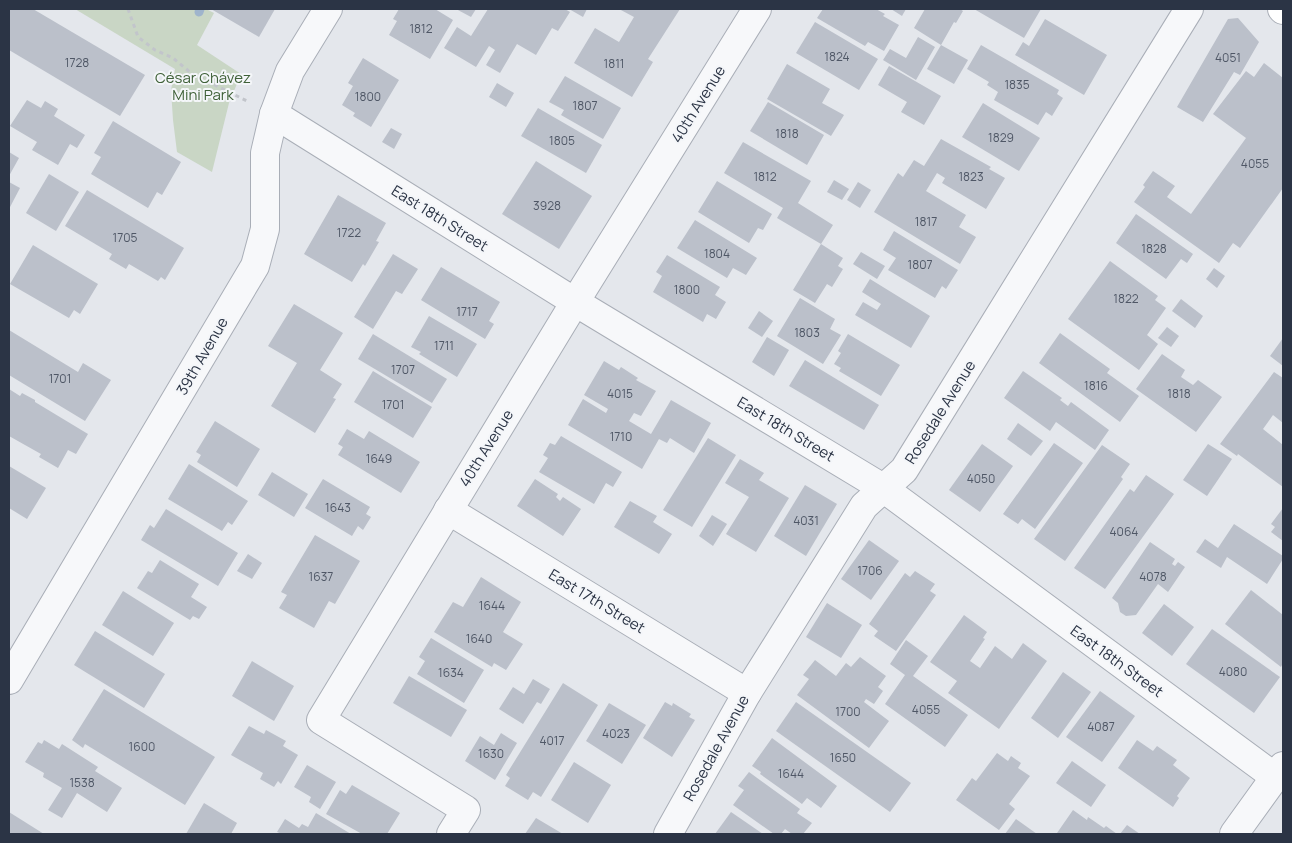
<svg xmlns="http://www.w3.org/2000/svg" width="1292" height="843" viewBox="0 0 1292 843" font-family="Manrope,sans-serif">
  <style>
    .green { fill: #c9d6c5 }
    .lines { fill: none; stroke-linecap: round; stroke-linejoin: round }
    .stream { stroke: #9fb4cc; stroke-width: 9 }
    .building { fill: #bbc0ca }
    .street-casing { stroke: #a9aeb7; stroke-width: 30 }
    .secondary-casing { stroke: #a9aeb7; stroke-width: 30 }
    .path { stroke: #c2c5cb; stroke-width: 3; stroke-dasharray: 4 4; stroke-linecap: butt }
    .street { stroke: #f7f8fa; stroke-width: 28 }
    .secondary { stroke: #fff; stroke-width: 28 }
    .labels { text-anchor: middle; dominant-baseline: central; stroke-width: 4; stroke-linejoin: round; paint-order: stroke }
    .number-label { font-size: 12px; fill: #4f5766 }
    .park-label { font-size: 15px; fill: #3f6138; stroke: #f4f6f9 }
    .street-label { font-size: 15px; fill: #2b3445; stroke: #f4f6f9 }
  </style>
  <rect width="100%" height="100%" fill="#e4e7ec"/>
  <path class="green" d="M75 9H206L214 13 197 45 241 74 229 103 212 172 177 152 173 120 171 90 175 69Z"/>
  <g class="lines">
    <path class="stream" d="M199 12 200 9"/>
  </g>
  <g class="building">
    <path d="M9 9H33L145 75 120 116 9 50Z"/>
    <path d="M211 9H275L259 37Z"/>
    <path d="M399 9H435L453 20 430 59 389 35 397 21 393 19Z"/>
    <path d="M456 9H476L471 17Z"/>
    <path d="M488 9H565L570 12 558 31 552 28 536 55 517 44 500 73 486 65 495 50 489 46 476 67 444 48 457 27 471 36Z"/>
    <path d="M569 9H587L583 17Z"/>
    <path d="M619 9H680L648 59 653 62 632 97 574 63 595 28 619 42 634 17Z"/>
    <path d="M823 9H876L885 14 883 16 899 25 884 51 868 42 865 46 817 18Z"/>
    <path d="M891 9H906L902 16Z"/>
    <path d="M925 9H960L963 11 956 23 954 22 941 45 914 28Z"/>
    <path d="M974 9H1041L1024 38Z"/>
    <path d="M1238 18 1259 42 1240 75 1234 72 1203 122 1177 107 1228 19Z"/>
    <path d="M1045 19 1107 55 1084 95 1015 55 1023 42 1029 46Z"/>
    <path d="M815 22 878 59 859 90 796 53Z"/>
    <path d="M918 37 935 47 916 80 883 60 890 49 906 58Z"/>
    <path d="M941 45 968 60 954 84 927 69Z"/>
    <path d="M981 45 1059 90 1057 94 1063 98 1052 116 1046 112 1038 125 994 100 998 92 987 85 989 82 967 69Z"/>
    <path d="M363 58 399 80 371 127 353 116 355 113 342 105 353 86 348 83Z"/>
    <path d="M1264 63 1283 78V188L1240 248 1233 243 1219 263 1134 202 1145 187 1143 185 1153 171 1175 186 1167 197 1191 214 1246 138 1213 114 1246 71 1254 77Z"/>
    <path d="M787 64 830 89 822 103 844 115 831 136 767 99Z"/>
    <path d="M889 66 941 96 924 125 901 112 907 102 878 85Z"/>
    <path d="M565 76 621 108 603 139 561 115 564 110 549 102Z"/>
    <path d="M497 83 514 93 506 107 489 97Z"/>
    <path d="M27 100 41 108 45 101 58 109 54 116 85 135 77 148 70 144 58 165 32 150 37 142 10 126Z"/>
    <path d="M768 102 824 135 807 165 750 131Z"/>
    <path d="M983 103 1040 138 1019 171 962 137Z"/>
    <path d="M538 108 602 145 586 173 521 136Z"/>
    <path d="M113 121 181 162 162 195 157 192 148 208 91 174 101 157 94 153Z"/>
    <path d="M391 128 402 134 394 149 382 142Z"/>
    <path d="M941 139 991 167 989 169 1005 178 986 209 942 183 945 178 937 173 926 191 966 215 959 227 976 237 960 264 874 212 898 173 903 177 914 160 924 166Z"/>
    <path d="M743 142 811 181 798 203 833 225 821 244 777 218 783 208 724 173Z"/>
    <path d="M9 152 19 158 9 176Z"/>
    <path d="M536 161 592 196 559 249 502 214Z"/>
    <path d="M49 174 79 192 56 231 26 213Z"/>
    <path d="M834 180 849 189 842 200 827 192Z"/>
    <path d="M717 181 772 214 763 230 758 228 749 243 698 212Z"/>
    <path d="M9 182 20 188 9 209Z"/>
    <path d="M858 182 871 190 860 208 847 200Z"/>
    <path d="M87 190 184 248 165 280 161 277 158 281 129 264 126 269 109 259 112 254 65 226Z"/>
    <path d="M338 195 386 223 376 241 379 242 365 266 363 264 352 282 304 254Z"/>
    <path d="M1136 214 1193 254 1187 263 1181 259 1166 279 1116 243Z"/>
    <path d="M695 220 757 258 746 275 733 268 727 278 677 248Z"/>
    <path d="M894 231 958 270 946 289 942 286 935 298 888 270 896 258 883 250Z"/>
    <path d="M821 244 843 258 838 266 843 269 832 287 827 284 815 303 793 290Z"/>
    <path d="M33 245 98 284 80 314 74 310 69 318 10 284Z"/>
    <path d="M861 252 885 266 877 279 853 264Z"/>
    <path d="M393 254 418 269 402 294 396 291 373 329 354 317Z"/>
    <path d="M667 255 720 287 715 295 726 302 716 319 707 314 703 322 653 292 662 276 656 272Z"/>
    <path d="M1110 261 1158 296 1155 300 1166 308 1147 335 1158 344 1139 370 1068 319Z"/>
    <path d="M441 267 500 302 489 321 494 324 485 339 421 300Z"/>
    <path d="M1214 268 1225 276 1217 288 1206 279Z"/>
    <path d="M870 279 930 316 911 348 855 315 863 302 877 310 881 304 862 292Z"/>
    <path d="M800 298 835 319 830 329 841 335 823 364 777 336Z"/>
    <path d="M1181 299 1203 316 1195 328 1172 311Z"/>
    <path d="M294 304 343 333 320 370 342 384 333 398 336 399 315 433 271 406 297 363 268 346Z"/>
    <path d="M759 311 773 321 762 337 748 328Z"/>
    <path d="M429 316 477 344 457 377 419 354 421 352 411 347Z"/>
    <path d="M1167 327 1179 336 1171 347 1158 338Z"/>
    <path d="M9 330 78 372 83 363 111 380 85 421 9 375Z"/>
    <path d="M1060 333 1110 369 1107 373 1139 396 1120 422 1039 363Z"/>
    <path d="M373 334 447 379 432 403 358 359Z"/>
    <path d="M848 334 900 365 881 396 839 371 841 368 834 364 841 353 838 351Z"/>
    <path d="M767 337 789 350 774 376 752 362Z"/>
    <path d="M1283 338V366L1270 356Z"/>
    <path d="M1162 354 1185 370 1181 377 1193 385 1198 380 1222 397 1196 432 1136 389Z"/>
    <path d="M805 360 879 405 864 430 789 386Z"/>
    <path d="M604 361 619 370 621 367 638 378 636 380 656 391 641 416 634 413 629 421 651 434 671 400 711 423 694 453 670 438 667 443 659 439 642 469 568 425 583 399 606 413 608 409 584 395Z"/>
    <path d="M373 371 432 407 413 438 354 402Z"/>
    <path d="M1023 371 1062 398 1060 400 1068 406 1071 402 1109 430 1095 450 1056 422 1050 431 1004 398Z"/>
    <path d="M1274 372 1283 378V423L1273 415 1263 429 1283 445V487L1238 454 1237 456 1220 444Z"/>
    <path d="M9 389 20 396 22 393 35 400V402L88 434 76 454 68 450 58 468 39 457 41 454 9 436Z"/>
    <path d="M215 421 260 449 237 487 197 462 201 455 196 452Z"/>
    <path d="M1018 423 1043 441 1031 456 1007 439Z"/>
    <path d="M347 429 364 439 369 431 420 462 401 493 338 455 343 447 338 444Z"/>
    <path d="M561 436 622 472 613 487 606 483 594 504 539 472 548 458 543 455 550 443 555 445Z"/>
    <path d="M708 438 736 455 692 527 663 510Z"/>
    <path d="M1054 443 1083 463 1035 529 1022 519 1018 524 1003 514Z"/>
    <path d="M982 444 1013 466 980 512 949 490Z"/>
    <path d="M1208 444 1232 459 1207 496 1183 480Z"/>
    <path d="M1102 445 1130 464 1121 477 1123 479 1065 561 1034 539Z"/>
    <path d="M740 459 764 473 759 480 789 498 756 552 726 534 749 497 725 483Z"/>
    <path d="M189 464 248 501 232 525 228 522 222 531 168 499Z"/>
    <path d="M9 466 46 488 27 519 9 508Z"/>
    <path d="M272 472 308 494 294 517 258 495Z"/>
    <path d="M1146 475 1174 494 1105 589 1074 568 1130 489 1134 492Z"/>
    <path d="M323 479 370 507 366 514 371 517 363 530 358 526 352 536 305 508Z"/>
    <path d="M535 479 558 494 556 497 560 501 563 497 581 509 563 536 517 506Z"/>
    <path d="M805 485 837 504 806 556 774 536Z"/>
    <path d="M630 501 657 516 653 522 672 534 659 554 614 527Z"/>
    <path d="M1283 508V541L1271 532 1275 527 1271 524Z"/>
    <path d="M166 509 238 553 218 586 141 540 150 525 154 528Z"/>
    <path d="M712 515 727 524 713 546 699 536Z"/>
    <path d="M1234 524 1283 556V559L1267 584 1227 557 1221 568 1196 552 1205 539 1218 548Z"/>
    <path d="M315 535 360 561 335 604 329 601 314 628 279 608 287 595 281 592Z"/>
    <path d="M869 540 899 561 871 600 841 579Z"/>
    <path d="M1150 542 1175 559 1172 564 1175 566 1178 562 1185 567 1168 592 1158 584 1136 615 1126 616 1120 612 1118 603 1112 598Z"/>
    <path d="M248 554 262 563 252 579 237 571Z"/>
    <path d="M160 560 199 584 191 597 207 607 199 619 193 616 190 620 137 588 148 571 152 573Z"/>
    <path d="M915 571 935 584 930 591 936 595 896 651 874 636 878 631 869 624 905 573 910 577Z"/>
    <path d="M481 577 521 602 503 632 523 644 506 670 494 663 492 667 434 632 453 602 463 607Z"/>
    <path d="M1251 590 1283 615V663L1281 667 1225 624Z"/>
    <path d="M123 591 174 623 153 656 102 625Z"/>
    <path d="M827 603 862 625 841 658 806 637Z"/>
    <path d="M1164 604 1194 627 1172 656 1142 633Z"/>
    <path d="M964 615 987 632 983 638 985 639 970 661 980 668 995 646 1012 659 1023 643 1047 661 999 729 948 693 957 681 930 662Z"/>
    <path d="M1212 629 1280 677 1254 713 1186 664Z"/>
    <path d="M95 631 165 674 144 708 74 665Z"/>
    <path d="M431 638 484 670 464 703 417 674 425 661 419 657Z"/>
    <path d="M906 640 928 656 913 676 968 715 945 747 885 704 905 675 890 664Z"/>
    <path d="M860 657 886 676 878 687 883 691 874 704 866 699 864 702 889 721 869 748 797 695 809 679 803 675 815 660 836 676 846 663 851 667Z"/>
    <path d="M252 661 294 686 274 721 232 696Z"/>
    <path d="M1063 672 1091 692 1058 738 1031 718Z"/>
    <path d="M409 676 467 710 451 737 393 703Z"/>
    <path d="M533 679 550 689 541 704 537 702 523 724 499 709 513 687 524 694Z"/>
    <path d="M563 683 598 705 541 797 533 792 528 800 505 786 510 778 506 775Z"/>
    <path d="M104 689 215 757 185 805 85 744 83 748 72 740Z"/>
    <path d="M1100 691 1135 716 1102 762 1066 737Z"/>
    <path d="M665 702 672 706 673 703 691 714 689 717 695 720 672 757 643 738Z"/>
    <path d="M796 702 911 783 890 812 776 731Z"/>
    <path d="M609 703 646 725 622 764 586 741Z"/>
    <path d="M249 726 264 734 266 730 286 741 283 746 298 755 281 784 278 781 274 787 260 779 263 773 231 755Z"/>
    <path d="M501 733 517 743 495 780 465 761 480 736 494 745Z"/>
    <path d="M772 738 837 786 821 808 807 798 802 804 760 774 761 772 752 766Z"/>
    <path d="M44 740 59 749 62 744 98 767 95 771 122 788 107 812 77 793 62 818 48 810 62 788 43 777 44 773 25 762 38 742 42 744Z"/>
    <path d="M1137 740 1153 751 1157 746 1177 760 1173 765 1190 778 1177 796 1179 798 1173 807 1118 768Z"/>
    <path d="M997 753 1008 761 1011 756 1021 763 1018 768 1030 776 1009 804 1015 809 999 830 956 800 972 778 976 781Z"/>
    <path d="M1072 761 1106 785 1091 807 1056 783Z"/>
    <path d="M574 762 611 785 588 823 551 800Z"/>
    <path d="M307 765 336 782 320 809 309 802 311 797 294 787Z"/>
    <path d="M749 772 800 809 797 813 812 823 803 834H792L785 829 781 834H774L733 805 744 790 738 786Z"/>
    <path d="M352 785 400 813 387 834H362L326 814 340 790 346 794Z"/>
    <path d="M204 803 237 823 231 834H186Z"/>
    <path d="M1073 810 1087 820 1088 817 1104 828 1106 826 1117 834H1059L1057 833Z"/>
    <path d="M9 812 44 834H9Z"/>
    <path d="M731 812 763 834H715Z"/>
    <path d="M316 813 351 834H282L277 832 285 819 299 828 302 824 308 827Z"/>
    <path d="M536 818 563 834H525Z"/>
    <path d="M1016 819 1037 834H1005Z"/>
    <path d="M1127 825 1140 834H1120Z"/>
  </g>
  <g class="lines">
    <g class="street-casing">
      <g id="street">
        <path d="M274 114 575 302 883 488 1275 777"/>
        <path d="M448 510 747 693"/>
        <path d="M9 680 255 266 265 229V153L274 114 290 71 328 9"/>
        <path d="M451 834 466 810 321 720 575 302 757 9"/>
        <path d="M668 834 747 693 864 506 904 470 1189 9"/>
        <path d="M1234 834 1283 766"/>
      </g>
    </g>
    <g class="secondary-casing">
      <path id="secondary" d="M1282 9 1283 10"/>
    </g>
    <path class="path" d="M128 9 138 37 155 50 173 58 191 73 247 101"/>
    <use href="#street" class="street"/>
    <use href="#secondary" class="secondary"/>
  </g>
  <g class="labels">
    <g class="number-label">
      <text x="421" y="28">1812</text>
      <text x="837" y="56">1824</text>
      <text x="1228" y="57">4051</text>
      <text x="77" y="62">1728</text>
      <text x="614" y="63">1811</text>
      <text x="1017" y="84">1835</text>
      <text x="368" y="96">1800</text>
      <text x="585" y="105">1807</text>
      <text x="787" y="133">1818</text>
      <text x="1001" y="137">1829</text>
      <text x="562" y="140">1805</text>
      <text x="1255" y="163">4055</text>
      <text x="765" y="176">1812</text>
      <text x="971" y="176">1823</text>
      <text x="547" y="205">3928</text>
      <text x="926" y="221">1817</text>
      <text x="349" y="232">1722</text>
      <text x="125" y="237">1705</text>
      <text x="1154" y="248">1828</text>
      <text x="717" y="253">1804</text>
      <text x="920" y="264">1807</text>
      <text x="687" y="289">1800</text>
      <text x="1126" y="298">1822</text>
      <text x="467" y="311">1717</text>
      <text x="807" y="332">1803</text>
      <text x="444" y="345">1711</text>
      <text x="403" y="369">1707</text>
      <text x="60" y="378">1701</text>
      <text x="1096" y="385">1816</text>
      <text x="620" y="393">4015</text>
      <text x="1179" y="393">1818</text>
      <text x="393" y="404">1701</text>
      <text x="621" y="436">1710</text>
      <text x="379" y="458">1649</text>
      <text x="981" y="478">4050</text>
      <text x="338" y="507">1643</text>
      <text x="806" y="520">4031</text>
      <text x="1124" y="531">4064</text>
      <text x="870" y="570">1706</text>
      <text x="321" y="576">1637</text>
      <text x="1153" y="576">4078</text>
      <text x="492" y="605">1644</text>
      <text x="479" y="638">1640</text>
      <text x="1233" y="671">4080</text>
      <text x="451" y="672">1634</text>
      <text x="926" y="709">4055</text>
      <text x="848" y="711">1700</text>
      <text x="1101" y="726">4087</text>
      <text x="616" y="733">4023</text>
      <text x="552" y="740">4017</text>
      <text x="142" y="746">1600</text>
      <text x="491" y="753">1630</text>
      <text x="843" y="757">1650</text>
      <text x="791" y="773">1644</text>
      <text x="82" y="782">1538</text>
    </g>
    <g class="park-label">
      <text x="203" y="77">César Chávez<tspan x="203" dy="17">Mini Park</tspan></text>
    </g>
    <g class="street-label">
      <text transform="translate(698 104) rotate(-58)">40th Avenue</text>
      <text transform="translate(440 218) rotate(32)">East 18th Street</text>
      <text transform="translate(202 356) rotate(-60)">39th Avenue</text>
      <text transform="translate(940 412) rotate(-58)">Rosedale Avenue</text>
      <text transform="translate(786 429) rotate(31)">East 18th Street</text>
      <text transform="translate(486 448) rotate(-58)">40th Avenue</text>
      <text transform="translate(597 601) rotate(31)">East 17th Street</text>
      <text transform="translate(1117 661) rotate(36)">East 18th Street</text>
      <text transform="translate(716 748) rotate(-61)">Rosedale Avenue</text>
    </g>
  </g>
  <rect width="1292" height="843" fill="none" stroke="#2b3445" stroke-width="20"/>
</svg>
